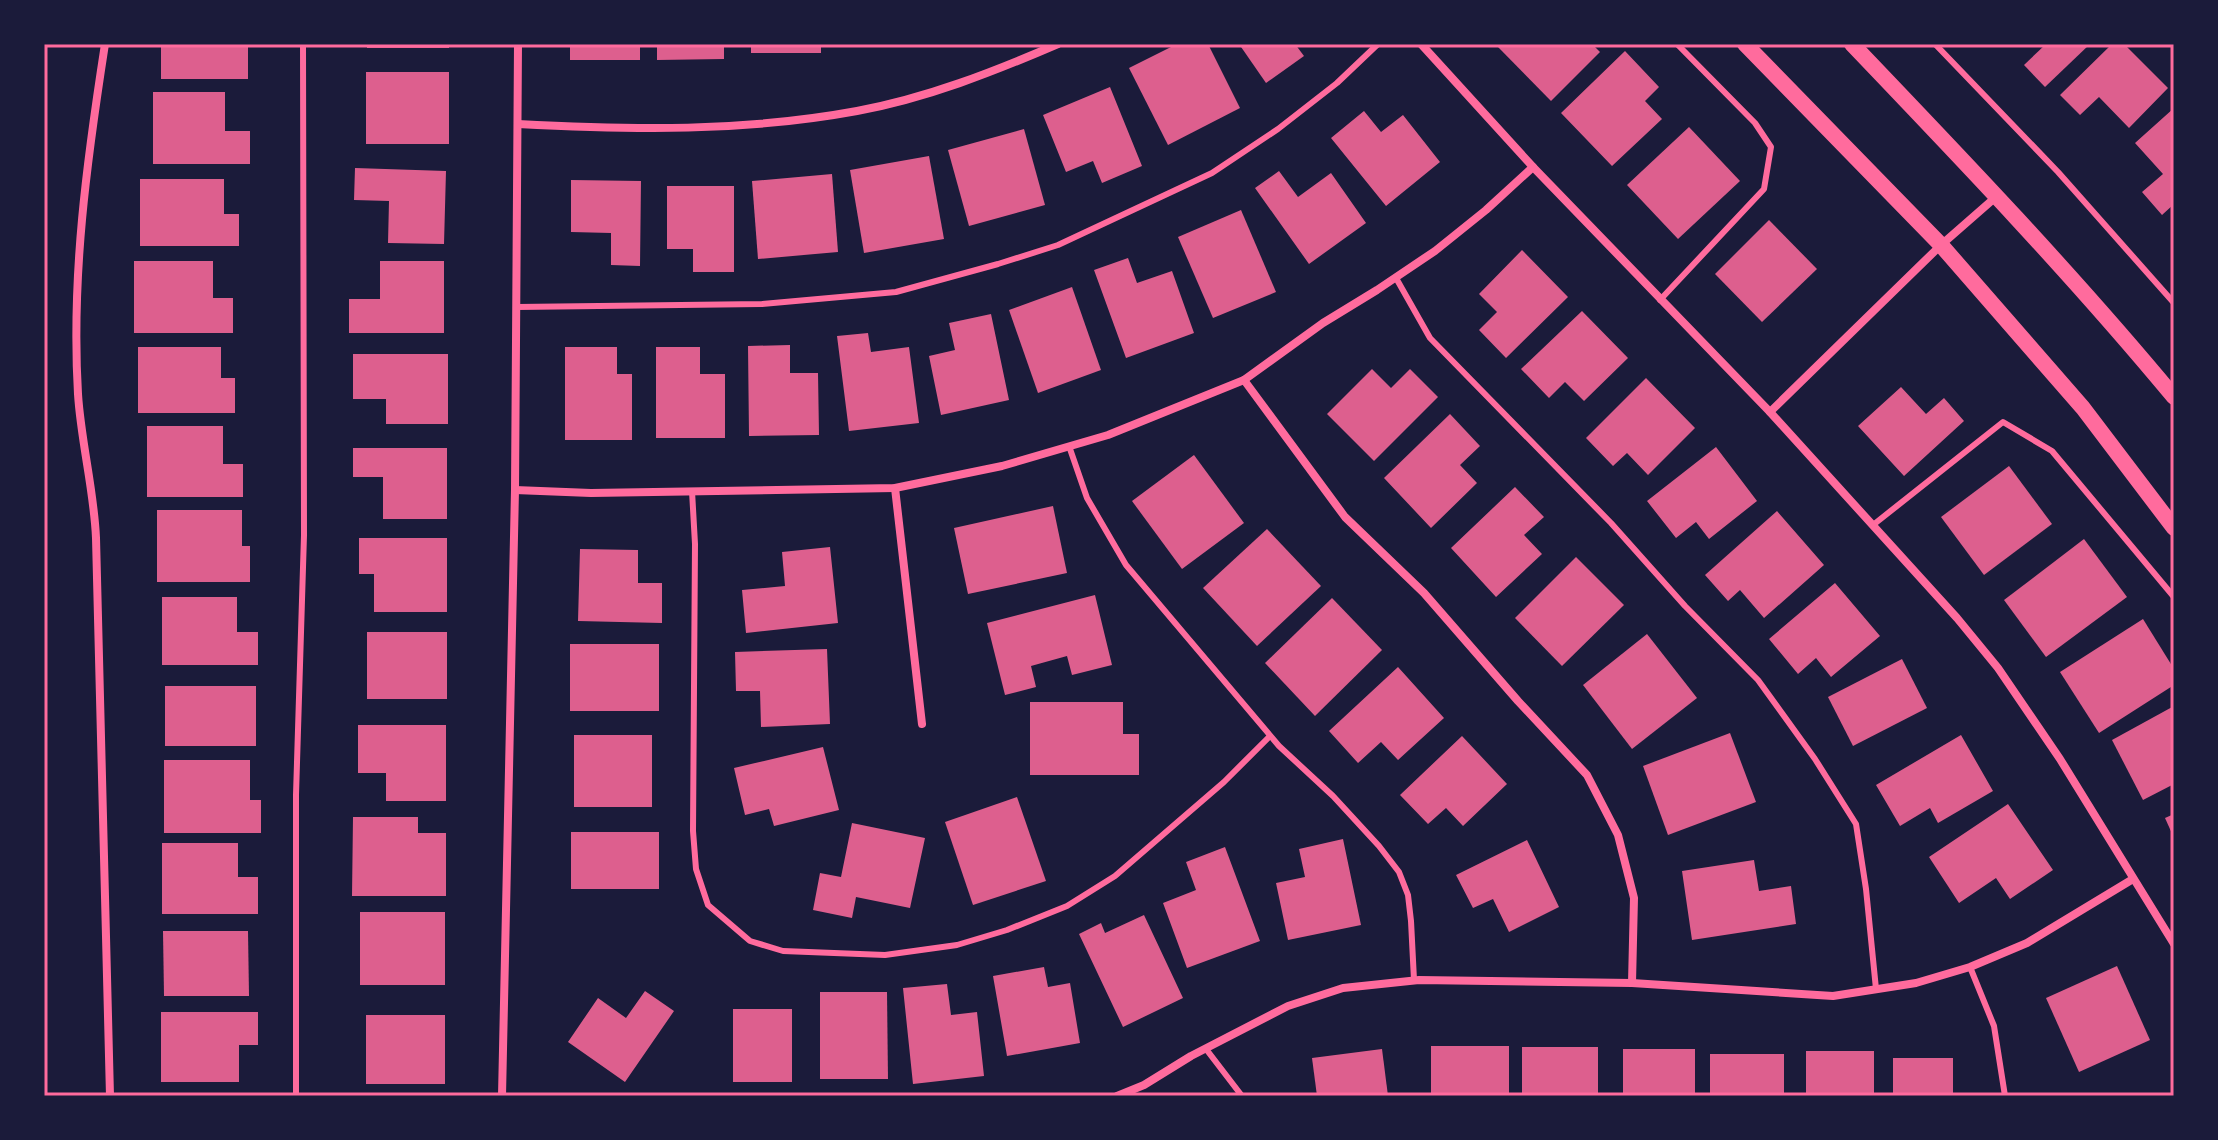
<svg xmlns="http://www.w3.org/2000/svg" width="2218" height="1140" viewBox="0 0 2218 1140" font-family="'Noto Sans',sans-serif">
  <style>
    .building { fill: #dd5f8e }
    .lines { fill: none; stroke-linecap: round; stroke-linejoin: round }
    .service { stroke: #ff6b9d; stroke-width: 6 }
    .minor { stroke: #ff6b9d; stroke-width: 8 }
    .secondary { stroke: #ff6b9d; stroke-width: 16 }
    .neatline { fill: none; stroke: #ff6b9d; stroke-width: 3 }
  </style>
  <rect width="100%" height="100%" fill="#1b1b3a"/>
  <g class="building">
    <rect x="161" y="44" width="87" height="35"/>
    <rect x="367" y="44" width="82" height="4"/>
    <rect x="570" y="44" width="70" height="16"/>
    <path d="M657 44H724V59L657 60Z"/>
    <rect x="751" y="44" width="70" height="9"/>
    <path d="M1177 44H1208L1240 108 1168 145 1129 68Z"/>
    <path d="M1239 44H1295L1304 56 1266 83Z"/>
    <path d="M1501 44H1592L1600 52 1551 101 1498 47Z"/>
    <path d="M2046 44H2090L2045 87 2024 65Z"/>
    <path d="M2112 44H2124L2168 88 2129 128 2099 97 2080 115 2060 95Z"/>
    <path d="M1625 51 1659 87 1645 101 1662 119 1612 166 1561 113Z"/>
    <rect x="366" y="72" width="83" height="72"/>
    <path d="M1110 87 1142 166 1102 183 1093 161 1066 172 1043 115Z"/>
    <path d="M153 92H225V131H250V164H153Z"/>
    <path d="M2174 108V204L2162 215 2142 192 2163 174 2135 143Z"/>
    <path d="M1364 111 1381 132 1403 115 1440 162 1386 206 1331 138Z"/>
    <path d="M1689 127 1740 181 1678 239 1627 185Z"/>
    <path d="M1024 129 1045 205 969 226 948 150Z"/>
    <path d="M929 156 944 239 864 253 850 170Z"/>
    <path d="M355 168 446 171 444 244 388 243 389 201 354 200Z"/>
    <path d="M1279 171 1298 197 1331 173 1366 223 1309 264 1255 188Z"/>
    <path d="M832 174 838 252 758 259 752 181Z"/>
    <path d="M140 179H224V214H239V246H140Z"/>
    <path d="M571 180 641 181 640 266 611 265V233L571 232Z"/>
    <path d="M667 186H734V272H693V249H667Z"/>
    <path d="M1241 210 1276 292 1213 318 1178 237Z"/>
    <path d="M1769 220 1817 269 1762 322 1715 274Z"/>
    <path d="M1522 250 1568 297 1506 358 1479 330 1497 312 1479 294Z"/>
    <path d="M1128 258 1137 283 1172 271 1194 333 1126 358 1094 270Z"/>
    <path d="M134 261H213V298H233V333H134Z"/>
    <path d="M380 261H444V333H349V299H380Z"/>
    <path d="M1072 287 1101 370 1038 393 1009 310Z"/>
    <path d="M1582 311 1628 358 1584 401 1565 382 1549 398 1521 369Z"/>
    <path d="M991 314 1009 400 941 415 929 356 955 350 949 323Z"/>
    <path d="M868 333 871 352 909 347 919 423 849 431 837 336Z"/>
    <path d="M790 345V373H818L819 435 749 436 748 346Z"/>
    <path d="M138 347H221V378H235V413H138Z"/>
    <path d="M565 347H617V374H632V440H565Z"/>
    <path d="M656 347H700V374H725V438H656Z"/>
    <path d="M353 354H448V424H386V399H353Z"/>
    <path d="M1372 369 1391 388 1410 369 1438 397 1374 461 1327 414Z"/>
    <path d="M1646 378 1695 428 1648 475 1627 453 1613 466 1586 438Z"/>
    <path d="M1901 387 1926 414 1944 398 1964 421 1904 476 1858 426Z"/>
    <path d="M1450 414 1480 446 1460 465 1477 483 1431 528 1384 478Z"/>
    <path d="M147 426H223V464H243V497H147Z"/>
    <path d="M1716 447 1757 501 1709 539 1696 522 1676 538 1647 501Z"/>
    <path d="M353 448H447V519H383V477H353Z"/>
    <path d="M1194 455 1244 523 1182 569 1132 501Z"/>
    <path d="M2009 466 2052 524 1984 575 1941 517Z"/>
    <path d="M1515 487 1544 517 1524 535 1542 554 1496 597 1451 548Z"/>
    <path d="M1053 506 1067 573 968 594 954 528Z"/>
    <path d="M157 510H242V546H250V582H157Z"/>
    <path d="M1777 511 1824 565 1764 618 1740 590 1728 601 1705 575Z"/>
    <path d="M1267 529 1321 586 1257 646 1203 588Z"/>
    <path d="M359 538H447V612H374V574H359Z"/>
    <path d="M2084 539 2127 597 2046 657 2004 600Z"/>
    <path d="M830 547 838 623 746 633 742 590 785 586 782 552Z"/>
    <path d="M580 549 638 550V583H662V623L578 621Z"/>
    <path d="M1576 557 1624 605 1562 666 1515 618Z"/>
    <path d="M1835 583 1880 636 1831 677 1816 658 1798 674 1769 639Z"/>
    <path d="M1095 595 1112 665 1072 675 1067 656 1031 666 1036 687 1005 695 987 623Z"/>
    <path d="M162 597H237V632H258V665H162Z"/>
    <path d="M1332 598 1382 650 1315 716 1265 663Z"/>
    <path d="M2143 619 2174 669V685L2099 733 2060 672Z"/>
    <rect x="367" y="632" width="80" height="67"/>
    <path d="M1647 634 1697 698 1632 749 1583 685Z"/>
    <rect x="570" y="644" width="89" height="67"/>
    <path d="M827 649 830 724 761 727 760 691H736L735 652Z"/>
    <path d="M1902 659 1927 708 1853 746 1828 697Z"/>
    <path d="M1398 667 1444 718 1398 760 1381 742 1358 763 1329 731Z"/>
    <rect x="165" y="686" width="91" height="60"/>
    <path d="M1030 702H1123V734H1139V775H1030Z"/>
    <path d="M2174 706V784L2143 800 2112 740Z"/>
    <path d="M358 725H446V801H386V773H358Z"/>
    <path d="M1730 733 1756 802 1668 835 1643 766Z"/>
    <rect x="574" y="735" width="78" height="72"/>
    <path d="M1961 735 1993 791 1938 823 1930 808 1900 826 1876 785Z"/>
    <path d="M1462 736 1507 784 1463 826 1446 808 1428 824 1400 795Z"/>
    <path d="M823 747 839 810 774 826 769 809 745 815 734 768Z"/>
    <path d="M164 760H250V800H261V833H164Z"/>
    <path d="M1017 797 1046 881 973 905 945 822Z"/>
    <path d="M2008 804 2053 870 2010 899 1996 878 1959 903 1929 857Z"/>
    <path d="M2174 814V838L2165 818Z"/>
    <path d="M353 817H418V833H446V896H352Z"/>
    <path d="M852 823 925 838 910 908 856 897 852 918 813 910 820 873 841 877Z"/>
    <rect x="571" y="832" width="88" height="57"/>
    <path d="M1343 839 1361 925 1288 940 1276 883 1305 877 1299 849Z"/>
    <path d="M1527 840 1559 907 1509 932 1493 899 1473 908 1456 875Z"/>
    <path d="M162 843H238V877H258V914H162Z"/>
    <path d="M1225 847 1260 941 1187 968 1163 903 1196 890 1186 862Z"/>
    <path d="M1754 860 1759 891 1791 886 1796 924 1692 940 1682 871Z"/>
    <rect x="360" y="912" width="85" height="73"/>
    <path d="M1144 915 1183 998 1123 1027 1079 934 1101 923 1105 933Z"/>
    <path d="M163 931H248L249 996H164Z"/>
    <path d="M2117 966 2150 1040 2079 1072 2046 998Z"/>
    <path d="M1044 967 1048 987 1070 983 1080 1043 1007 1056 993 976Z"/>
    <path d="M947 984 951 1015 977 1012 984 1076 913 1084 903 988Z"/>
    <path d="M645 991 674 1011 625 1082 568 1042 598 998 626 1018Z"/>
    <path d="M820 992H887L888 1079H820Z"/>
    <rect x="733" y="1009" width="59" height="73"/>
    <path d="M161 1012H258V1045H239V1082H161Z"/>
    <rect x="366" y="1015" width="79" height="69"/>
    <rect x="1431" y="1046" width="78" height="50"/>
    <rect x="1522" y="1047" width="76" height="49"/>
    <path d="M1382 1049 1388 1096H1317L1312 1058Z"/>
    <rect x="1623" y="1049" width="72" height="47"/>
    <rect x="1806" y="1051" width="68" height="45"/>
    <rect x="1710" y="1054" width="74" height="42"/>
    <rect x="1893" y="1058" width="60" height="38"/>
  </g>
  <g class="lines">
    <g class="service">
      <path d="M1935 44 2058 172 2174 303"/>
      <path d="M1396 278 1430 338 1611 523 1685 606 1758 680 1815 759 1856 824 1866 889 1876 989"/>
      <path d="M1660 300 1764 189 1771 147 1755 123 1677 44"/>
      <path d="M517 307 762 304 896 292 998 264 1058 245 1212 173 1278 129 1337 83 1378 44"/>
      <path d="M1069 446 1087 498 1126 565 1279 746 1333 796 1379 846 1399 872 1408 895 1411 921 1414 980"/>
      <path d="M692 491 695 544 693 831 696 869 708 905 750 941 783 951 885 955 957 945 1007 930 1067 906 1115 876 1224 782 1270 736"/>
      <path d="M1873 525 2003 422 2052 451 2174 597"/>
      <path d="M1970 967 1994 1026 2005 1096"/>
      <path d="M1206 1049 1242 1096"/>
      <path d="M296 1096V795L304 535 303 44"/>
    </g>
    <g class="minor">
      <path d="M105 44C87 160 71 276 78 394 81 442 94 490 96 538 102 724 106 910 110 1096"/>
      <path d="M1421 44 1533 167 1770 412 1957 618 1998 668 2060 759 2174 944"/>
      <path d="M518 124C633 130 743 132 857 111 927 98 993 72 1058 44"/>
      <path d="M1244 380 1345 517 1424 593 1518 701 1587 775 1618 835 1634 898 1632 983"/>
      <path d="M1770 412 1941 245 1997 196"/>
      <path d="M895 488 922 724"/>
      <path d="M515 490 591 493 895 488 1002 466 1108 435 1244 380 1323 323 1377 290 1435 251 1486 210 1533 167"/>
      <path d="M502 1096 515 490 518 44"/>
      <path d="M1117 1096 1144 1085 1191 1056 1288 1006 1343 988 1419 980 1632 983 1833 996 1916 983 1970 967 2027 943 2133 879"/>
    </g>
    <g class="secondary">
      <path d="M1745 44 1941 245 2083 408 2174 528"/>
      <path d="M1852 44C1962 159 2072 274 2174 397"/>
    </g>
  </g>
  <rect width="2218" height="1140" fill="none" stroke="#1b1b3a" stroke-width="92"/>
  <rect x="46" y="46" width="2126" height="1048" class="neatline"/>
</svg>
